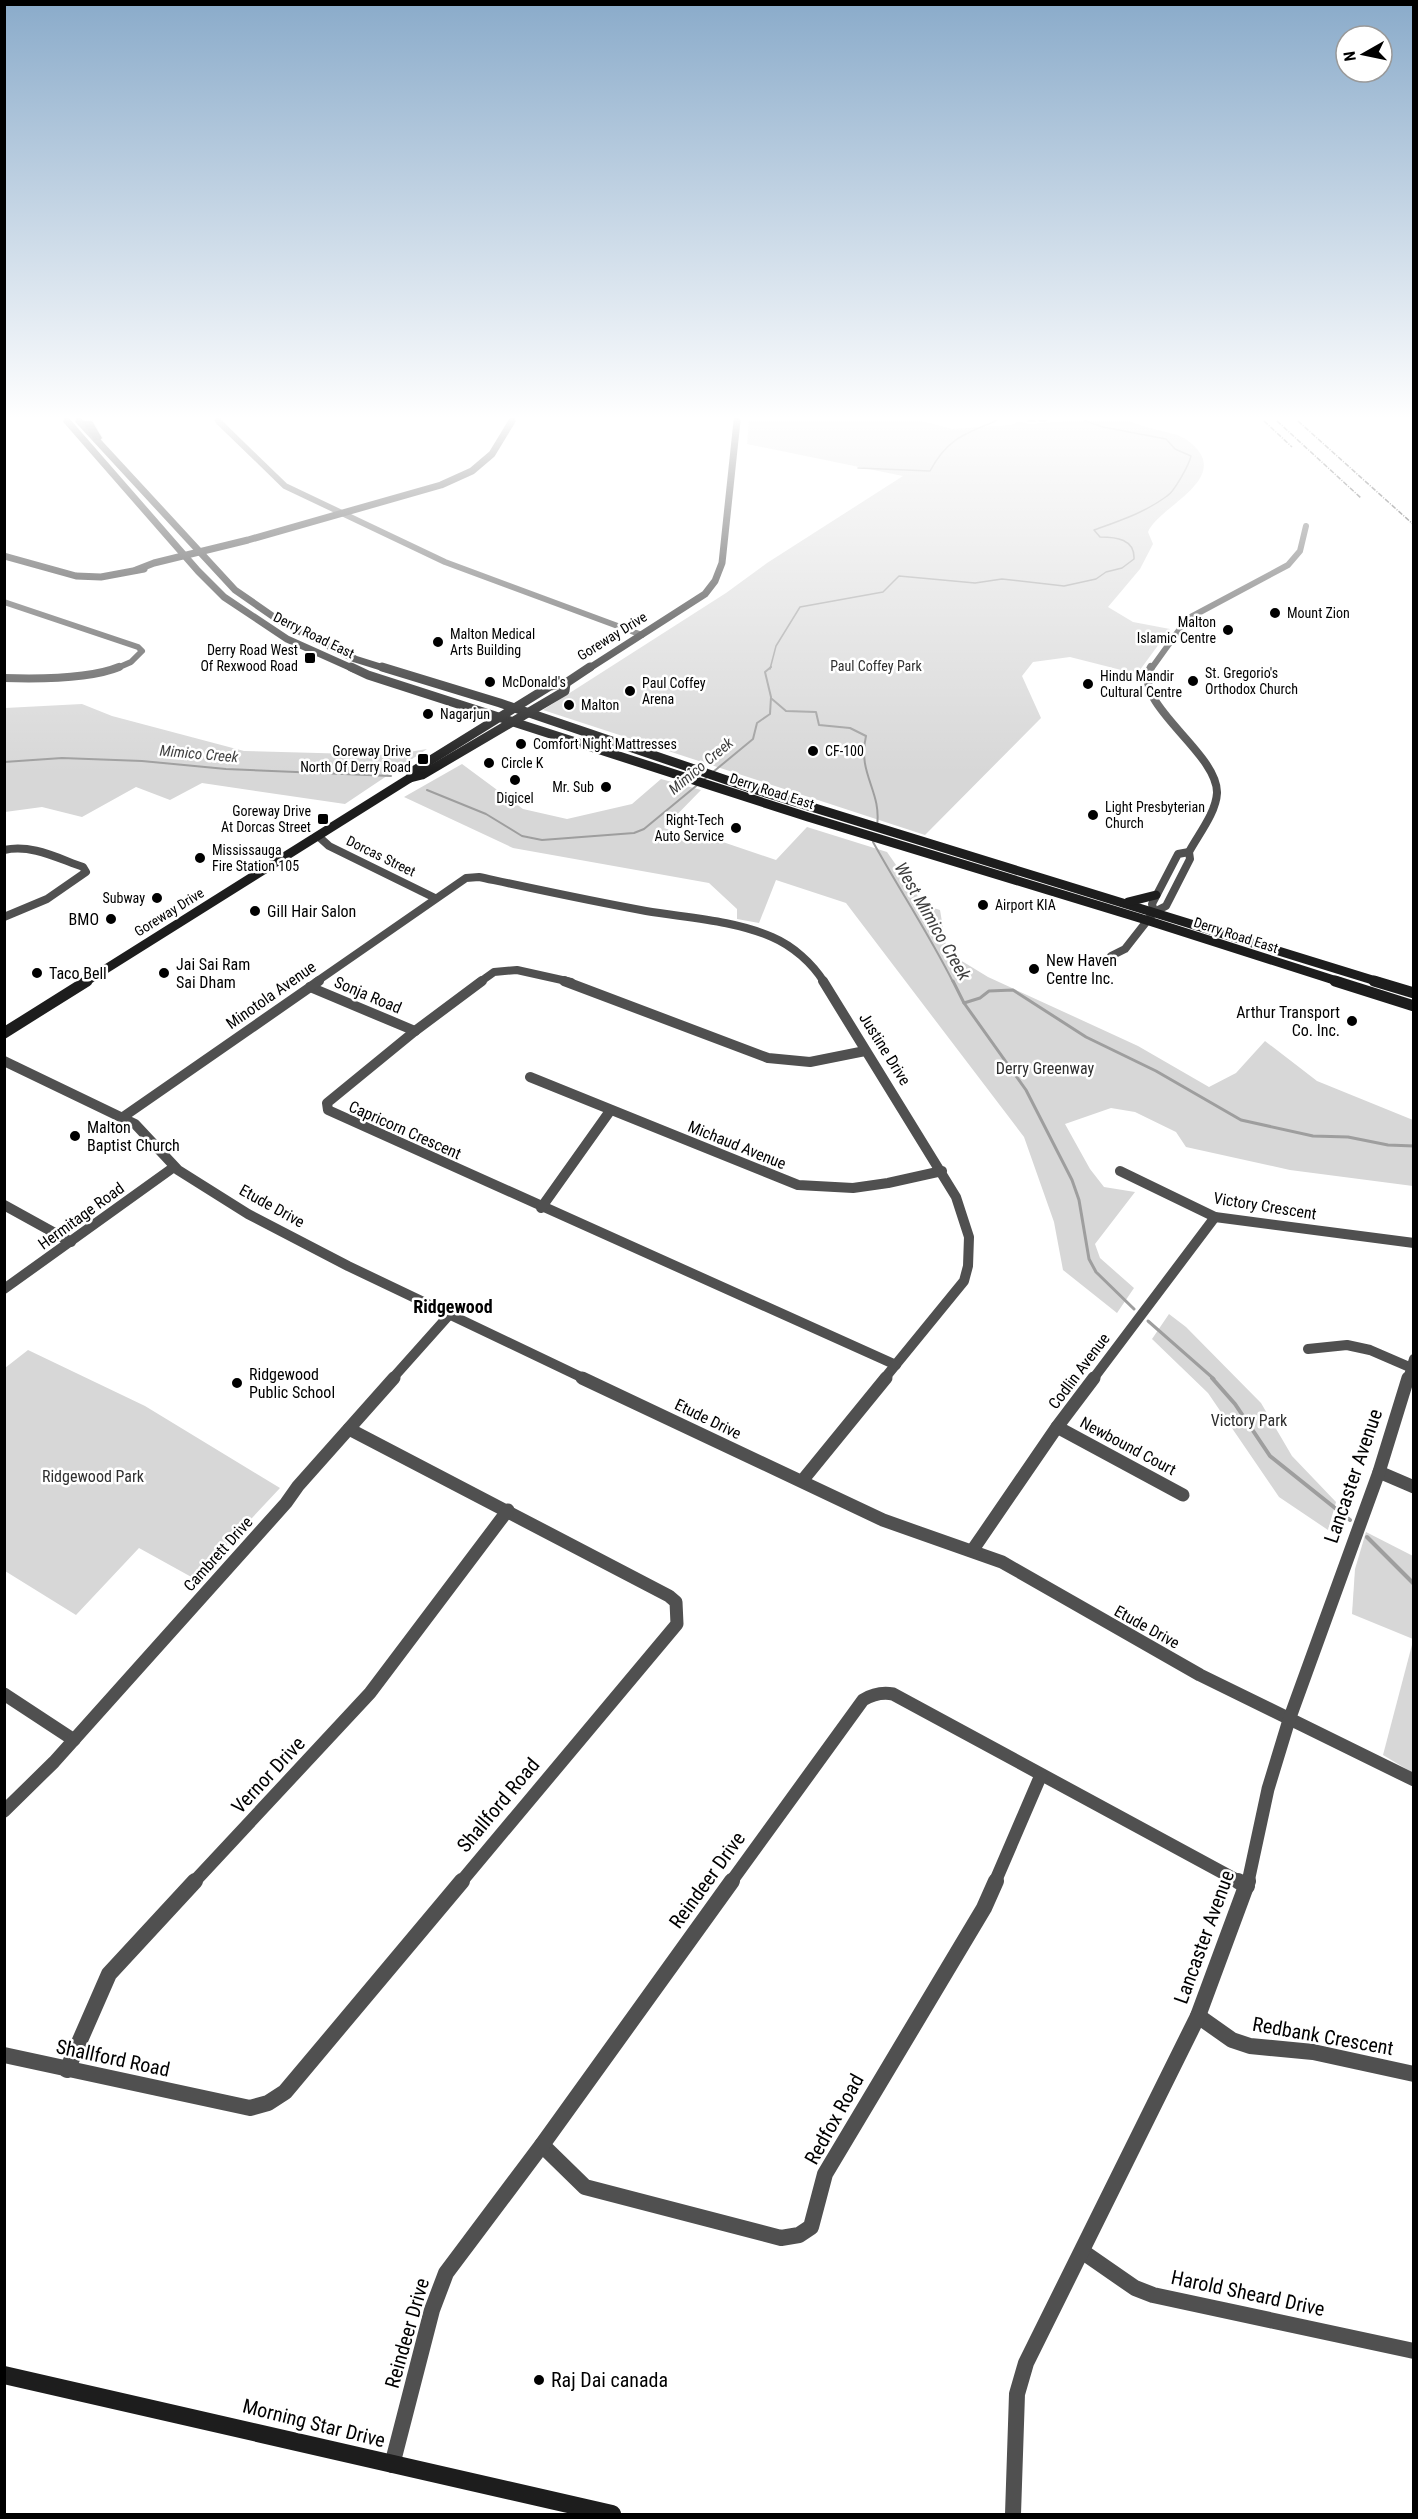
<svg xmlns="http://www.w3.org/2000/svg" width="1418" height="2519" viewBox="0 0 1418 2519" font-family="'Roboto Condensed',sans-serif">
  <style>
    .green { fill: #d7d7d7 }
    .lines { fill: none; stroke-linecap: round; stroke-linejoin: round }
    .stream-far3 { stroke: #9e9e9e; stroke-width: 1.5 }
    .stream-far2 { stroke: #9e9e9e; stroke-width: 2 }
    .stream-far1 { stroke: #9e9e9e; stroke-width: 3 }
    .stream { stroke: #9e9e9e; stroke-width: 4 }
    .highway-casing { stroke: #dbdbdb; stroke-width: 2 }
    .street-far4 { stroke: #505050; stroke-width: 6 }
    .street-far3 { stroke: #505050; stroke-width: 8 }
    .street-far2 { stroke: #505050; stroke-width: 10 }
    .street-far1 { stroke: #505050; stroke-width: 13 }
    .street { stroke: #505050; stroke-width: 16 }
    .secondary-far3 { stroke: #1d1d1d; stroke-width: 7 }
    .secondary-far2 { stroke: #1d1d1d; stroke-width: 9 }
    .secondary-far1 { stroke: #1d1d1d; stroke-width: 11 }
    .secondary { stroke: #1d1d1d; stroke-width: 18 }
    .highway { fill: #000; fill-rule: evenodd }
    .rail { stroke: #000; stroke-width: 1.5; stroke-dasharray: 5 1.5 1 1.5; stroke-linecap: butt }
    .poi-dot { fill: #000; stroke: #fff; stroke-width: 2 }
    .labels { text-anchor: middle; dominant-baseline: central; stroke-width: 5; stroke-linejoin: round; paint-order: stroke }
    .far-poi-label { font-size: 14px; fill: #000; stroke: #fff; text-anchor: start }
    .far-street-label { font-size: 14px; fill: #000; stroke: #fff }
    .far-park-label { font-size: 14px; fill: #2e2e2e; stroke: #fff }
    .far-water-label { font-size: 15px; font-style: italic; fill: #3f3f3f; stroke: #fff }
    .poi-label { font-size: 16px; fill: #000; stroke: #fff; text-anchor: start }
    .street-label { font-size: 16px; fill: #000; stroke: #fff }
    .park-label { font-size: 16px; fill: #2e2e2e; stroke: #fff }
    .water-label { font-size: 18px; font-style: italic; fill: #3f3f3f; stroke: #fff }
    .neighbourhood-label { font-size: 18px; font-weight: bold; fill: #000; stroke: #fff }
    .near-street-label { font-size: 20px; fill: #000; stroke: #fff }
    .near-poi-label { font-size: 20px; fill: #000; stroke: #fff; text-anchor: start }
  </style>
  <rect width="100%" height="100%" fill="#fff"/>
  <g class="green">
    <path d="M749 421H922L952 429 1012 425 1018 421 1030 424 1064 421H1130C1146 430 1175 431 1187 440 1238 477 1158 506 1148 532L1153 544 1140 569 1108 607 1133 622 1170 629 1137 674 1070 657 1033 662 1022 676 1041 718 925 835 543 710 726 593 767 563 903 476 747 444Z"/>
    <path d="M82 704 112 716 244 751 391 755 427 749 345 804 202 783 170 800 136 787 82 817 42 807 5 812V708Z"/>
    <path d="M462 764 523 809 567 819 632 804 661 779 701 790 664 828 705 842 711 838 776 860 807 827 887 852 924 905 940 910 947 952 988 977 1138 1046 1209 1087 1236 1073 1265 1041 1317 1081 1413 1120V1186L1290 1170 1186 1147 1176 1132 1135 1112 1111 1108 1065 1124 1090 1169 1104 1187 1135 1192 1095 1244 1100 1258 1134 1288 1117 1313 1063 1270 1054 1222 1024 1137 846 903 776 880 759 923 737 919V909L709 883 513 848 404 797Z"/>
    <path d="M1169 1314 1186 1327 1261 1403 1292 1456 1336 1502 1328 1530 1279 1497 1208 1393 1152 1339Z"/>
    <path d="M28 1350 145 1406 280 1488 195 1579 139 1548 76 1615 5 1571V1368Z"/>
    <path d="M1366 1532 1413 1556V1639L1352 1614 1355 1569Z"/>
    <path d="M1413 1641V1773L1383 1755Z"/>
  </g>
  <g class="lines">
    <g class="stream-far3">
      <path d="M1028 421H1035"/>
      <path d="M1039 421H1046"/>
      <path d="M858 468 930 471C947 439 964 434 996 421"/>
      <path d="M770 669 776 646 800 607 883 592 899 576 975 583 1002 579 1064 586 1096 579 1106 572 1122 568 1134 559C1135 539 1116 537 1100 537L1094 530C1119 521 1146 512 1167 496 1174 492 1189 465 1191 456L1175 449 1166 439 1103 427 1085 421"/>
    </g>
    <g class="stream-far2">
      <path d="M772 699 786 711 816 712 819 725 850 728 866 736C857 774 882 791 877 826"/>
      <path d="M4 762 62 758 142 761 226 769 391 776"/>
      <path d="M427 790 486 814 522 836 542 840 634 833 644 829 753 739 757 723 770 714 771 697 765 672 771 667"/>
      <path d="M874 838 873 842C899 889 929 934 953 982"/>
    </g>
    <g class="stream-far1">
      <path d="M953 981 964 1003 1026 1090 1072 1180 1079 1200 1089 1259 1096 1272 1134 1309"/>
      <path d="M964 1003 980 998 989 991 1013 990 1086 1037 1156 1071 1241 1120 1313 1136 1348 1137 1388 1145 1414 1146"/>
      <path d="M1148 1321 1214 1379"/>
    </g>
    <g class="stream">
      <path d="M1212 1378 1235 1404 1270 1456 1350 1520"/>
      <path d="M1367 1537 1414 1584"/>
    </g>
    <g class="highway-casing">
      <path id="highway" d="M82 421H92L102 438 100 440H94Z"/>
    </g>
    <g class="street-far4">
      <path d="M218 421 285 486 445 562 642 635"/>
      <path d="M4 602 138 647 142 651 131 662 115 669"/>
      <path d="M1151 669 1187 619 1288 565 1300 551 1306 526"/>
    </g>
    <g class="street-far3">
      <path d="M4 678C36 679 90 679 119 667"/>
      <path d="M318 836 329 846 435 898"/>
      <path d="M4 850C32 844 57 858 83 867L86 872 47 899 4 917"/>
      <path d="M1154 912 1152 904 1178 854 1189 852"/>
      <path d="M1111 956 1125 949 1154 912 1166 906 1190 859 1189 852C1198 835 1216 813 1217 793 1218 752 1130 703 1151 667"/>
      <path d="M316 982 466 878 479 877C535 889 590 901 646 911 688 918 733 920 772 937 793 946 812 963 824 982"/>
      <path d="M480 982 494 972 517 970 571 982"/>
    </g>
    <g class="street-far2">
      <path d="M482 981 415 1031 327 1103 328 1110 896 1365"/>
      <path d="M564 981 768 1058 810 1062 865 1051"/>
      <path d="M823 981 956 1197 969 1237 968 1266 964 1281 884 1379"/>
      <path d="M310 987 415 1031"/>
      <path d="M4 1061 135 1124 178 1170 248 1214 348 1266 585 1379"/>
      <path d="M530 1077 798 1185 853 1188 888 1183 942 1171"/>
      <path d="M123 1117 319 981"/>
      <path d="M1120 1171 1215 1217 1414 1243"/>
      <path d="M4 1205 71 1242"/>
      <path d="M541 1208 610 1111"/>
      <path d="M4 1289 174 1167"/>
      <path d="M1308 1349 1347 1345 1370 1350 1414 1369"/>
      <path d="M392 1379 450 1314"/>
      <path d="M1093 1379 1215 1217"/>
      <path d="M1408 1379 1414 1359"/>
    </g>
    <g class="street-far1">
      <path d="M582 1378 883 1520 1002 1562 1200 1675 1414 1780"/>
      <path d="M1057 1427 1183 1495"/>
      <path d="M349 1429 669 1596 676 1602 677 1624 461 1882"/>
      <path d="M1379 1472 1414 1487"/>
      <path d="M802 1481 886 1378"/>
      <path d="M974 1548 1057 1427 1094 1378"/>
      <path d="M4 1694 74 1740"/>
      <path d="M4 1811 54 1762 286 1503 298 1486 394 1378"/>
      <path d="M194 1882 370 1693 508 1510"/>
      <path d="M731 1882 863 1700C873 1694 882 1692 893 1694L1240 1882"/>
      <path d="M995 1882 1041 1775"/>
      <path d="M1248 1882 1268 1789 1289 1720 1379 1472 1408 1378"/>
    </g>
    <g class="street">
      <path d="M1238 1881 1247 1886"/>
      <path d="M1198 2016 1232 2040 1250 2046 1313 2052 1414 2074"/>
      <path d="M4 2055 250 2108 268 2103 285 2092 462 1881"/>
      <path d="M67 2070 109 1974 195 1881"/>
      <path d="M542 2145 585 2187 781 2238 799 2235 811 2227 825 2174 984 1908 996 1881"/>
      <path d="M1083 2252 1135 2288 1153 2295 1414 2351"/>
      <path d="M392 2465 432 2310 446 2273 542 2145 732 1881"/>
      <path d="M1013 2514 1017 2394 1026 2363 1198 2016 1248 1881"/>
    </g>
    <g class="secondary-far3">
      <path d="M67 421 198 571 224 597 287 639 354 669"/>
      <path d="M79 421 235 590 281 622 355 659 387 669"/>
      <path d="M4 556 76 576 101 577 144 569"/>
      <path d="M136 570 154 563 248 540 441 485 472 471 492 454 512 421"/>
      <path d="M588 669 705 594 715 581 722 563 737 421"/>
    </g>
    <g class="secondary-far2">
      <path d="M351 667 368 675 808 817 1146 920 1340 982"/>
      <path d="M382 667 500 703 753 789 1379 982"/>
      <path d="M410 778 413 771 550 686 566 683 590 667"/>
      <path d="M1128 902 1156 895"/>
      <path d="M85 982 410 778 422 775 565 691 566 683"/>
    </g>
    <g class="secondary-far1">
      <path d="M1335 981 1414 1006"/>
      <path d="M1374 981 1414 993"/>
      <path d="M4 1033 87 981"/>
    </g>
    <path class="secondary" d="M4 2375 612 2514"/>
    <use href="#highway" class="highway"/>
    <g class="rail">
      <path d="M1264 421 1292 447"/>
      <path d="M1277 421 1361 498"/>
      <path d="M1298 421 1414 525"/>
    </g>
  </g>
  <linearGradient id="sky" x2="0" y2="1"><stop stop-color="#8aabca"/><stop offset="0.54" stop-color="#fff"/><stop offset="1" stop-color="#fff" stop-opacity="0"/></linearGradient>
  <rect width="1418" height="773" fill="url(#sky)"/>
  <g class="poi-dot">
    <circle cx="1275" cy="613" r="6"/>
    <circle cx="1228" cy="630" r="6"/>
    <circle cx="438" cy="642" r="6"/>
    <rect x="304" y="652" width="12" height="12" rx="3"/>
    <circle cx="1193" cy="681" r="6"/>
    <circle cx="490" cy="682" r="6"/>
    <circle cx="1088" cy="684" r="6"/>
    <circle cx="630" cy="691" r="6"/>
    <circle cx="569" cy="705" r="6"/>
    <circle cx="428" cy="714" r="6"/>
    <circle cx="521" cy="744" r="6"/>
    <circle cx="813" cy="751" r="6"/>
    <rect x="417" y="753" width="12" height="12" rx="3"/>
    <circle cx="489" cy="763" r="6"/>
    <circle cx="515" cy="780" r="6"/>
    <circle cx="606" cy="787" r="6"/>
    <circle cx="1093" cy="815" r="6"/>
    <rect x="317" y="813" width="12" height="12" rx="3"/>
    <circle cx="736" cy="828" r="6"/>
    <circle cx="200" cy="858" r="6"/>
    <circle cx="157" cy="898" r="6"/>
    <circle cx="983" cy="905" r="6"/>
    <circle cx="255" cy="911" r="6"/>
    <circle cx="111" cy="919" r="6"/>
    <circle cx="1034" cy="969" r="6"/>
    <circle cx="37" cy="973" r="6"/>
    <circle cx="164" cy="973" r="6"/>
    <circle cx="1352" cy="1021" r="6"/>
    <circle cx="75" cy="1136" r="6"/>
    <circle cx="237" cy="1383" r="6"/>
    <circle cx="539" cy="2380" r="6"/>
  </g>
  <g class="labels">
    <g class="far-poi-label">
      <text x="1287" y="613">Mount Zion</text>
      <text x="1216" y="622" text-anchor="end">Malton<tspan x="1216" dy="16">Islamic Centre</tspan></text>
      <text x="450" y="634">Malton Medical<tspan x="450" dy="16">Arts Building</tspan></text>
      <text x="298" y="650" text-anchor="end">Derry Road West<tspan x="298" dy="16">Of Rexwood Road</tspan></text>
      <text x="1205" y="673">St. Gregorio's<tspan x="1205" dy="16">Orthodox Church</tspan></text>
      <text x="1100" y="676">Hindu Mandir<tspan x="1100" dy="16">Cultural Centre</tspan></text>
      <text x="502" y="682">McDonald's</text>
      <text x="642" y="683">Paul Coffey<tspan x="642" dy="16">Arena</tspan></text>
      <text x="581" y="705">Malton</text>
      <text x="440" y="714">Nagarjun</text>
      <text x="533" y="744">Comfort Night Mattresses</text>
      <text x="411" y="751" text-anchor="end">Goreway Drive<tspan x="411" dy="16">North Of Derry Road</tspan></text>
      <text x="825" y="751">CF-100</text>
      <text x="501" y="763">Circle K</text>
      <text x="594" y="787" text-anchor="end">Mr. Sub</text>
      <text x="515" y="798" text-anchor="middle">Digicel</text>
      <text x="1105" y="807">Light Presbyterian<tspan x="1105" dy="16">Church</tspan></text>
      <text x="311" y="811" text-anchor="end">Goreway Drive<tspan x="311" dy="16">At Dorcas Street</tspan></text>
      <text x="724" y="820" text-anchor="end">Right-Tech<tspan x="724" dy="16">Auto Service</tspan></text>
      <text x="212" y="850">Mississauga<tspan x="212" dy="16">Fire Station 105</tspan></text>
      <text x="145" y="898" text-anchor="end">Subway</text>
      <text x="995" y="905">Airport KIA</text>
    </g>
    <g class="far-street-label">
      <text transform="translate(314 635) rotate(26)">Derry Road East</text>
      <text transform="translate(612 636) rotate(-32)">Goreway Drive</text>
      <text transform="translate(772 791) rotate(18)">Derry Road East</text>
      <text transform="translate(381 856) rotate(26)">Dorcas Street</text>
      <text transform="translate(169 912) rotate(-32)">Goreway Drive</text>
      <text transform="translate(1236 935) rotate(18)">Derry Road East</text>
    </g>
    <g class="far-park-label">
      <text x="876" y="666">Paul Coffey Park</text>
    </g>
    <g class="far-water-label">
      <text transform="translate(199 754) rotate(5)">Mimico Creek</text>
      <text transform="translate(701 766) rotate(-40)">Mimico Creek</text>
    </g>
    <g class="poi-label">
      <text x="267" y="911">Gill Hair Salon</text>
      <text x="99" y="919" text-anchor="end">BMO</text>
      <text x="1046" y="960">New Haven<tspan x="1046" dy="18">Centre Inc.</tspan></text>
      <text x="176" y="964">Jai Sai Ram<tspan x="176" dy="18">Sai Dham</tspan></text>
      <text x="49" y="973">Taco Bell</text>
      <text x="1340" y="1012" text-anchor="end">Arthur Transport<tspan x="1340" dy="18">Co. Inc.</tspan></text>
      <text x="87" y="1127">Malton<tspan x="87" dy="18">Baptist Church</tspan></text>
      <text x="249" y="1374">Ridgewood<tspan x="249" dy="18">Public School</tspan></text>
    </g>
    <g class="street-label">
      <text transform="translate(271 995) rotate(-35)">Minotola Avenue</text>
      <text transform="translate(368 995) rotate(23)">Sonja Road</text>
      <text transform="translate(885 1049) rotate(58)">Justine Drive</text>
      <text transform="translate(405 1130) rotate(24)">Capricorn Crescent</text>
      <text transform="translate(737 1145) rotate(22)">Michaud Avenue</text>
      <text transform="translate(272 1206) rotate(29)">Etude Drive</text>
      <text transform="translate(1265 1206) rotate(9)">Victory Crescent</text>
      <text transform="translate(81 1216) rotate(-36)">Hermitage Road</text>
      <text transform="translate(1079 1371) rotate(-53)">Codlin Avenue</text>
      <text transform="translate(708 1419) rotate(26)">Etude Drive</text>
      <text transform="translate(1128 1446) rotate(28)">Newbound Court</text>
      <text transform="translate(218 1554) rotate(-48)">Cambrett Drive</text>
      <text transform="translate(1147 1627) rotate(29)">Etude Drive</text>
    </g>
    <g class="park-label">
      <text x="1045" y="1068">Derry Greenway</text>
      <text x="1249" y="1420">Victory Park</text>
      <text x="93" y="1476">Ridgewood Park</text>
    </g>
    <g class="water-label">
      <text transform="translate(933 921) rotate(60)">West Mimico Creek</text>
    </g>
    <g class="neighbourhood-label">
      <text x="453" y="1306">Ridgewood</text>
    </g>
    <g class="near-street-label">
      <text transform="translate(1353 1476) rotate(-71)">Lancaster Avenue</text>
      <text transform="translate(268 1775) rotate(-47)">Vernor Drive</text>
      <text transform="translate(498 1805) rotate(-50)">Shallford Road</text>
      <text transform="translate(707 1880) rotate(-54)">Reindeer Drive</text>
      <text transform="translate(1204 1937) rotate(-70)">Lancaster Avenue</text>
      <text transform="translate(1323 2036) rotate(10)">Redbank Crescent</text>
      <text transform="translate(113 2058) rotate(12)">Shallford Road</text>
      <text transform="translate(834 2119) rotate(-61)">Redfox Road</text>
      <text transform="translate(1248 2293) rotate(12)">Harold Sheard Drive</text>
      <text transform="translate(407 2333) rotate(-74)">Reindeer Drive</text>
      <text transform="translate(314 2423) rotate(14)">Morning Star Drive</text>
    </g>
    <g class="near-poi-label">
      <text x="551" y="2380">Raj Dai canada</text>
    </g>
  </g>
  <rect width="1418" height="2519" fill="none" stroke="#000000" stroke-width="12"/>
  <g transform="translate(1364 54) rotate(261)"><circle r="28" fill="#ffffff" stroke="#999999" stroke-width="1.5"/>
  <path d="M0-4.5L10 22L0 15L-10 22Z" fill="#000000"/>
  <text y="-9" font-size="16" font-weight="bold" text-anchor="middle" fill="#000000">N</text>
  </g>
</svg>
